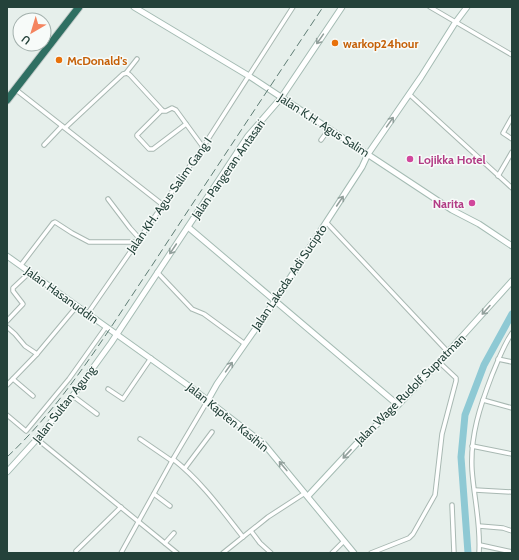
<svg xmlns="http://www.w3.org/2000/svg" width="519" height="560" viewBox="0 0 519 560" font-family="Cabin,sans-serif">
  <style>
    .lines { fill: none; stroke-linecap: round; stroke-linejoin: round }
    .river { stroke: #8ec9d4; stroke-width: 7 }
    .street-casing { stroke: #a8b8b2; stroke-width: 5.5 }
    .secondary-casing { stroke: #a4bbb3; stroke-width: 7 }
    .highway-casing { stroke: #c2cac8; stroke-width: 9 }
    .street { stroke: #fff; stroke-width: 3.5 }
    .secondary { stroke: #fff; stroke-width: 5 }
    .highway { stroke: #2f6f62; stroke-width: 7 }
    .rail { stroke: #5f7d75; stroke-width: 1; stroke-dasharray: 8 4; stroke-linecap: butt }
    .oneway { stroke: #92a09c }
    .food-dot { fill: #e8710a; stroke: #f7fbf9; stroke-width: 1.5 }
    .hotel-dot { fill: #d1479c; stroke: #f7fbf9; stroke-width: 1.5 }
    .labels { text-anchor: middle; dominant-baseline: central; stroke-width: 3; stroke-linejoin: round; paint-order: stroke }
    .food-label { font-size: 12px; font-weight: bold; fill: #c56008; stroke: #f7fbf9; text-anchor: start }
    .street-label { font-size: 12px; fill: #24423a; stroke: #f7fbf9 }
    .hotel-label { font-size: 12px; font-weight: bold; fill: #b23c85; stroke: #f7fbf9; text-anchor: start }
  </style>
  <rect width="100%" height="100%" fill="#e6efeb"/>
  <g class="lines">
    <path class="river" d="M468 553 461 457 465 415 484 365 512 314"/>
    <g class="street-casing">
      <g id="street">
        <path d="M430 7 512 55"/>
        <path d="M126 73 137 59"/>
        <path d="M15 89 163 205"/>
        <path d="M409 94 512 188"/>
        <path d="M162 110 137 135V136L149 149H153L186 124"/>
        <path d="M512 117 503 133 512 139"/>
        <path d="M65 128 123 74 127 73 130 75 163 111H166L172 108 176 110 203 147"/>
        <path d="M321 140 329 129"/>
        <path d="M44 145 62 126"/>
        <path d="M498 176 512 152"/>
        <path d="M108 199 130 228 139 238"/>
        <path d="M326 222 448 352"/>
        <path d="M21 265 53 223 55 222 72 233 89 242H136"/>
        <path d="M157 272 192 309 204 314 245 344"/>
        <path d="M88 313 203 147 293 7"/>
        <path d="M7 321 23 304 13 291V288L30 272"/>
        <path d="M7 327 15 334 25 346 37 354"/>
        <path d="M498 359 512 362"/>
        <path d="M13 379 33 396"/>
        <path d="M7 385 37 354 77 306"/>
        <path d="M108 389 123 399 151 358"/>
        <path d="M73 396 97 414"/>
        <path d="M483 400 512 408"/>
        <path d="M7 415 26 431 69 379 106 327"/>
        <path d="M37 439 177 553"/>
        <path d="M140 439 172 461"/>
        <path d="M472 446 512 454"/>
        <path d="M173 459C201 481 221 509 243 537"/>
        <path d="M185 468 212 432"/>
        <path d="M475 490 512 492"/>
        <path d="M154 494 170 506"/>
        <path d="M452 505 454 553"/>
        <path d="M479 526 503 528 512 531"/>
        <path d="M251 531 260 543 271 553"/>
        <path d="M165 543 174 533"/>
        <path d="M480 545 512 552"/>
        <path d="M76 551 121 507"/>
        <path d="M121 553 173 459 208 400"/>
        <path d="M223 553 268 517 305 493"/>
        <path d="M332 553 344 541"/>
        <path d="M371 553 409 538 413 534 435 495 442 434 456 381V378L439 362"/>
        <path d="M479 553C481 525 474 498 472 470 470 436 480 406 492 375 498 361 503 346 512 333"/>
      </g>
    </g>
    <g class="secondary-casing">
      <g id="secondary">
        <path d="M134 7 249 76 452 210 479 224 512 246"/>
        <path d="M188 227 398 405"/>
        <path d="M7 256 193 389 264 444 354 553"/>
        <path d="M208 400 217 384 275 301 362 167 368 154 421 77 455 23 467 7"/>
        <path d="M7 472 37 439 74 394 111 343 248 136 281 98 342 7"/>
        <path d="M308 496 359 441 398 405 439 362 512 281"/>
      </g>
    </g>
    <g class="highway-casing">
      <path id="highway" d="M7 100 79 7"/>
    </g>
    <use href="#street" class="street"/>
    <use href="#secondary" class="secondary"/>
    <use href="#highway" class="highway"/>
    <path class="rail" d="M7 457C65 403 107 332 151 267 208 180 265 94 323 7"/>
  </g>
  <defs><path id="oneway-shaft" d="M-6 0H5M1.5-3L5.5 0L1.5 3" fill="none" stroke-width="1.6" stroke-linecap="round" stroke-linejoin="round"/></defs>
  <g class="oneway">
    <use href="#oneway-shaft" transform="translate(320 39) rotate(125)"/>
    <use href="#oneway-shaft" transform="translate(390 122) rotate(-55)"/>
    <use href="#oneway-shaft" transform="translate(340 201) rotate(-56)"/>
    <use href="#oneway-shaft" transform="translate(173 249) rotate(124)"/>
    <use href="#oneway-shaft" transform="translate(486 310) rotate(132)"/>
    <use href="#oneway-shaft" transform="translate(229 367) rotate(-55)"/>
    <use href="#oneway-shaft" transform="translate(347 454) rotate(133)"/>
    <use href="#oneway-shaft" transform="translate(283 466) rotate(-130)"/>
  </g>
  <g class="food-dot">
    <circle cx="335" cy="43" r="4"/>
    <circle cx="59" cy="60" r="4"/>
  </g>
  <g class="hotel-dot">
    <circle cx="410" cy="159" r="4"/>
    <circle cx="472" cy="203" r="4"/>
  </g>
  <g class="labels">
    <g class="food-label">
      <text x="343" y="43">warkop24hour</text>
      <text x="67" y="60">McDonald's</text>
    </g>
    <g class="street-label">
      <text transform="translate(324 125) rotate(33)">Jalan K.H. Agus Salim</text>
      <text transform="translate(228 169) rotate(-55)">Jalan Pangeran Antasari</text>
      <text transform="translate(169 195) rotate(-55)">Jalan KH. Agus Salim Gang I</text>
      <text transform="translate(289 277) rotate(-56)">Jalan Laksda. Adi Sucipto</text>
      <text transform="translate(62 295) rotate(36)">Jalan Hasanuddin</text>
      <text transform="translate(410 389) rotate(-45)">Jalan Wage Rudolf Supratman</text>
      <text transform="translate(64 404) rotate(-52)">Jalan Sultan Agung</text>
      <text transform="translate(228 417) rotate(39)">Jalan Kapten Kasihin</text>
    </g>
    <g class="hotel-label">
      <text x="418" y="159">Lojikka Hotel</text>
      <text x="464" y="203" text-anchor="end">Narita</text>
    </g>
  </g>
  <rect width="519" height="560" fill="none" stroke="#24423a" stroke-width="16"/>
  <g transform="translate(32 32) rotate(218)"><circle r="19" fill="#f7fbf9" stroke="#a3b1ad"/>
  <path d="M0-3L7 15L0 10L-7 15Z" fill="#f4845f"/>
  <text y="-6" font-size="11" font-weight="bold" text-anchor="middle" fill="#24423a">U</text>
  </g>
</svg>
